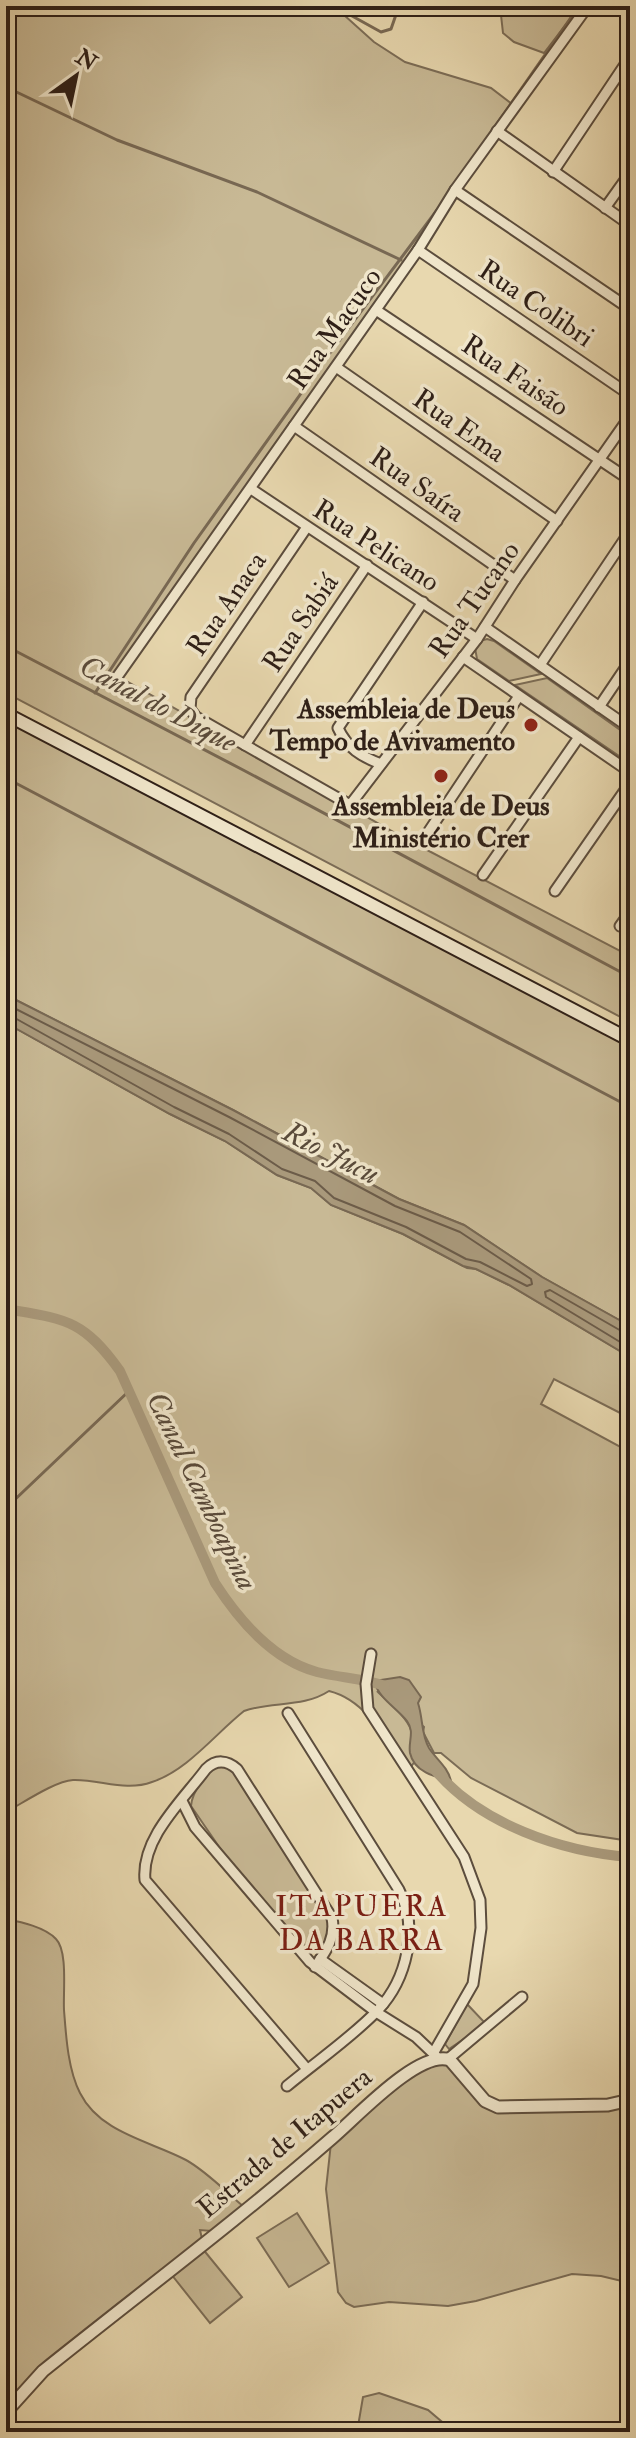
<svg xmlns="http://www.w3.org/2000/svg" width="636" height="2438" viewBox="0 0 636 2438" font-family="'IM FELL Double Pica',serif">
  <style>
    .green { fill: #c8b995; stroke: #7b6c56; stroke-width: 2 }
    .water { fill: #a9997b; stroke: #786853; stroke-width: 2 }
    .lines { fill: none; stroke-linecap: round; stroke-linejoin: round }
    .shore { stroke: #6c5c49; stroke-width: 2 }
    .stream { stroke: #786853; stroke-width: 3 }
    .canal { stroke: #a9997b; stroke-width: 10 }
    .minor-casing { stroke: #5c4d3d; stroke-width: 13 }
    .tertiary-casing { stroke: #5c4d3d; stroke-width: 15 }
    .secondary-casing { stroke: #2e1f17; stroke-width: 16 }
    .minor { stroke: #f0e6cb; stroke-width: 9 }
    .tertiary { stroke: #f0e6cb; stroke-width: 11 }
    .secondary { stroke: #f0e6cb; stroke-width: 12 }
    .poi-dot { fill: #8f2418; stroke: #f0e6cb; stroke-width: 3 }
    .labels { text-anchor: middle; dominant-baseline: central; stroke-width: 7; stroke-linejoin: round; paint-order: stroke }
    .street-label { font-size: 28px; fill: #2e1f17; stroke: #f0e6cb }
    .poi-label { font-size: 28px; font-weight: bold; fill: #2e1f17; stroke: #f0e6cb; text-anchor: end }
    .water-label { font-size: 30px; font-style: italic; fill: #594a3a; stroke: #f0e6cb }
    .neighbourhood-label { font-size: 30px; letter-spacing: 2px; fill: #7a1f14; stroke: #f0e6cb }
  </style>
  <rect width="100%" height="100%" fill="#e8d8af"/>
  <filter id="stains"><feTurbulence type="fractalNoise" baseFrequency=".0025" numOctaves="4"/><feColorMatrix values="0 0 0 0 .2 0 0 0 0 .09 0 0 0 0 .02 0 0 0 .5 -.17"/></filter>
  <radialGradient id="worn" r=".72"><stop offset=".6" stop-color="#630" stop-opacity="0"/><stop offset="1" stop-color="#630" stop-opacity=".3"/></radialGradient>
  <g class="green">
    <path d="M6 6H334L374 42 405 62 491 88 512 104 448 205 114 674 406 839 630 956V1022L6 693Z"/>
    <path d="M500 6H580L544 53 514 42 503 33Z"/>
    <path d="M487 639 494 641 541 674 509 681 477 659 475 648 480 641Z"/>
    <path d="M547 678 630 737V761L625 760 515 685Z"/>
    <path d="M6 711 630 1040V1326L542 1277 464 1225 399 1199 233 1110 6 995Z"/>
    <path d="M6 1023 170 1114 225 1141 277 1175 311 1188 331 1205 403 1234 467 1268 476 1269 509 1285 630 1357V1418L554 1379 541 1404 630 1452V1841L577 1833 471 1778 441 1753H434L423 1732 424 1727 377 1691C388 1702 406 1716 411 1730 414 1742 409 1750 415 1761L406 1774C386 1742 369 1701 329 1691 303 1708 272 1701 244 1711 215 1734 188 1770 152 1782 125 1792 100 1779 73 1780 55 1781 23 1803 6 1812Z"/>
    <path d="M221 1765 231 1768 329 1920 331 1929 322 1948 312 1950 295 1937 224 1854 191 1806C192 1792 207 1770 221 1765Z"/>
    <path d="M6 1919C21 1922 45 1927 56 1939 68 1951 63 1992 64 2010 66 2036 68 2070 80 2093 100 2133 150 2141 186 2160 206 2171 225 2191 243 2206L212 2231 200 2230 202 2239 56 2365 15 2405 6 2418Z"/>
    <path d="M467 2004 486 2024 449 2049 445 2044Z"/>
    <path d="M451 2063 482 2101 617 2108 630 2106V2283L601 2276 572 2274 476 2301 448 2306 389 2302 354 2307 346 2303 338 2292 326 2189 331 2143 413 2075 430 2065Z"/>
    <path d="M297 2213 329 2263 289 2287 257 2238Z"/>
    <path d="M202 2248 242 2297 210 2323 171 2274Z"/>
    <path d="M379 2393 428 2410 454 2432H357L363 2397Z"/>
  </g>
  <g class="water">
    <path d="M6 995 233 1110 399 1199 464 1225 542 1277 630 1326V1357L509 1285 476 1269 463 1266 403 1234 331 1205 311 1188 277 1175 225 1141 170 1114 6 1023Z"/>
    <path d="M400 1677 409 1680 421 1697 418 1703C423 1718 421 1734 429 1748 436 1759 448 1767 451 1781 435 1777 414 1772 410 1753 408 1741 415 1732 407 1721 396 1707 379 1699 374 1681Z"/>
  </g>
  <g class="lines">
    <g class="shore">
      <path d="M6 1004 229 1117 395 1206 460 1232 531 1279 532 1284 527 1286 480 1262 466 1259 406 1227 334 1198 315 1181 282 1169 229 1134 174 1107 13 1017 6 1016"/>
      <path d="M630 1332H623L550 1290 545 1292 546 1297 630 1348"/>
    </g>
    <g class="stream">
      <path d="M334 6 381 32 391 29 399 6"/>
      <path d="M6 87 117 140 257 192 401 260"/>
      <path d="M494 128 579 6"/>
      <path d="M6 646 245 771 630 977"/>
      <path d="M95 693 194 543 327 357 437 210"/>
      <path d="M6 778 630 1107"/>
      <path d="M6 1508 129 1391"/>
    </g>
    <g class="canal">
      <path d="M6 1309C65 1319 83 1319 120 1371L215 1583C239 1620 272 1660 317 1672 340 1678 363 1678 385 1686"/>
      <path d="M435 1770C480 1824 562 1852 630 1857"/>
    </g>
    <g class="minor-casing">
      <g id="minor">
        <path d="M497 131 630 225"/>
        <path d="M553 172 630 57"/>
        <path d="M455 190 630 309"/>
        <path d="M605 208 630 173"/>
        <path d="M418 250 630 395"/>
        <path d="M376 310 630 480"/>
        <path d="M336 367 557 521"/>
        <path d="M294 426 515 580"/>
        <path d="M251 489 477 639"/>
        <path d="M307 527 191 697 190 709 196 717 350 805 477 639 515 580 630 416"/>
        <path d="M485 627 630 728"/>
        <path d="M463 657 630 772"/>
        <path d="M540 665 630 531"/>
        <path d="M117 677 418 250 455 190 588 6"/>
        <path d="M599 707 630 661"/>
        <path d="M245 745 367 565"/>
        <path d="M381 764C362 757 347 748 338 728L423 602"/>
        <path d="M423 840 519 696"/>
        <path d="M483 875 579 737"/>
        <path d="M555 891 630 783"/>
        <path d="M620 926 630 912"/>
        <path d="M371 1654 366 1684 368 1709 464 1857 480 1900 481 1928 473 1984 434 2052"/>
        <path d="M182 1801 195 1827 310 1962 376 2012 416 2037 436 2056"/>
        <path d="M320 1959 383 2004"/>
        <path d="M448 2059 522 1997"/>
        <path d="M307 2069 145 1880C141 1838 183 1800 206 1769 216 1759 227 1760 237 1769L332 1918C336 1938 326 1951 315 1967"/>
        <path d="M287 2086C317 2061 351 2038 378 2010 407 1979 419 1928 399 1890L288 1713"/>
      </g>
    </g>
    <g class="tertiary-casing">
      <path id="tertiary" d="M6 2412 43 2371C139 2294 239 2219 332 2138 356 2118 419 2049 450 2060L485 2101 498 2107 608 2105 630 2100"/>
    </g>
    <g class="secondary-casing">
      <path id="secondary" d="M6 714 630 1040"/>
    </g>
    <use href="#minor" class="minor"/>
    <use href="#tertiary" class="tertiary"/>
    <use href="#secondary" class="secondary"/>
  </g>
  <g class="poi-dot">
    <circle cx="531" cy="725" r="8"/>
    <circle cx="441" cy="776" r="8"/>
  </g>
  <g class="labels">
    <g class="street-label">
      <text transform="translate(536 304) rotate(34)">Rua Colibri</text>
      <text transform="translate(335 329) rotate(-55)">Rua Macuco</text>
      <text transform="translate(515 376) rotate(34)">Rua Faisão</text>
      <text transform="translate(459 426) rotate(35)">Rua Ema</text>
      <text transform="translate(417 485) rotate(35)">Rua Saíra</text>
      <text transform="translate(376 546) rotate(33)">Rua Pelicano</text>
      <text transform="translate(475 600) rotate(-55)">Rua Tucano</text>
      <text transform="translate(227 604) rotate(-56)">Rua Anaca</text>
      <text transform="translate(301 623) rotate(-56)">Rua Sabiá</text>
      <text transform="translate(285 2143) rotate(-40)">Estrada de Itapuera</text>
    </g>
    <g class="poi-label">
      <text x="515" y="709">Assembleia de Deus<tspan x="515" dy="32">Tempo de Avivamento</tspan></text>
      <text x="441" y="806" text-anchor="middle">Assembleia de Deus<tspan x="441" dy="32">Ministério Crer</tspan></text>
    </g>
    <g class="water-label">
      <text transform="translate(158 704) rotate(28)">Canal do Dique</text>
      <text transform="translate(331 1153) rotate(27)">Rio Jucu</text>
      <text transform="translate(202 1491) rotate(64)">Canal Camboapina</text>
    </g>
    <g class="neighbourhood-label">
      <text x="362" y="1906">ITAPUERA<tspan x="362" dy="34">DA BARRA</tspan></text>
    </g>
  </g>
  <rect width="636" height="2438" fill="none" stroke="#e8d8af" stroke-width="32"/>
  <rect x="8" y="8" width="620" height="2422" fill="none" stroke="#2e1f17" stroke-width="4"/>
  <rect x="16" y="16" width="604" height="2406" fill="none" stroke="#2e1f17" stroke-width="2"/>
  <g transform="translate(76 76) rotate(33)" stroke="#f0e6cb" stroke-width="6" paint-order="stroke">
  <path d="M0-6L14 30L0 20L-14 30Z" fill="#2e1f17"/>
  <text y="-12" font-size="22" font-weight="bold" text-anchor="middle" fill="#2e1f17">N</text>
  </g>
  <rect width="100%" height="100%" filter="url(#stains)"/>
  <rect width="100%" height="100%" fill="url(#worn)"/>
</svg>
